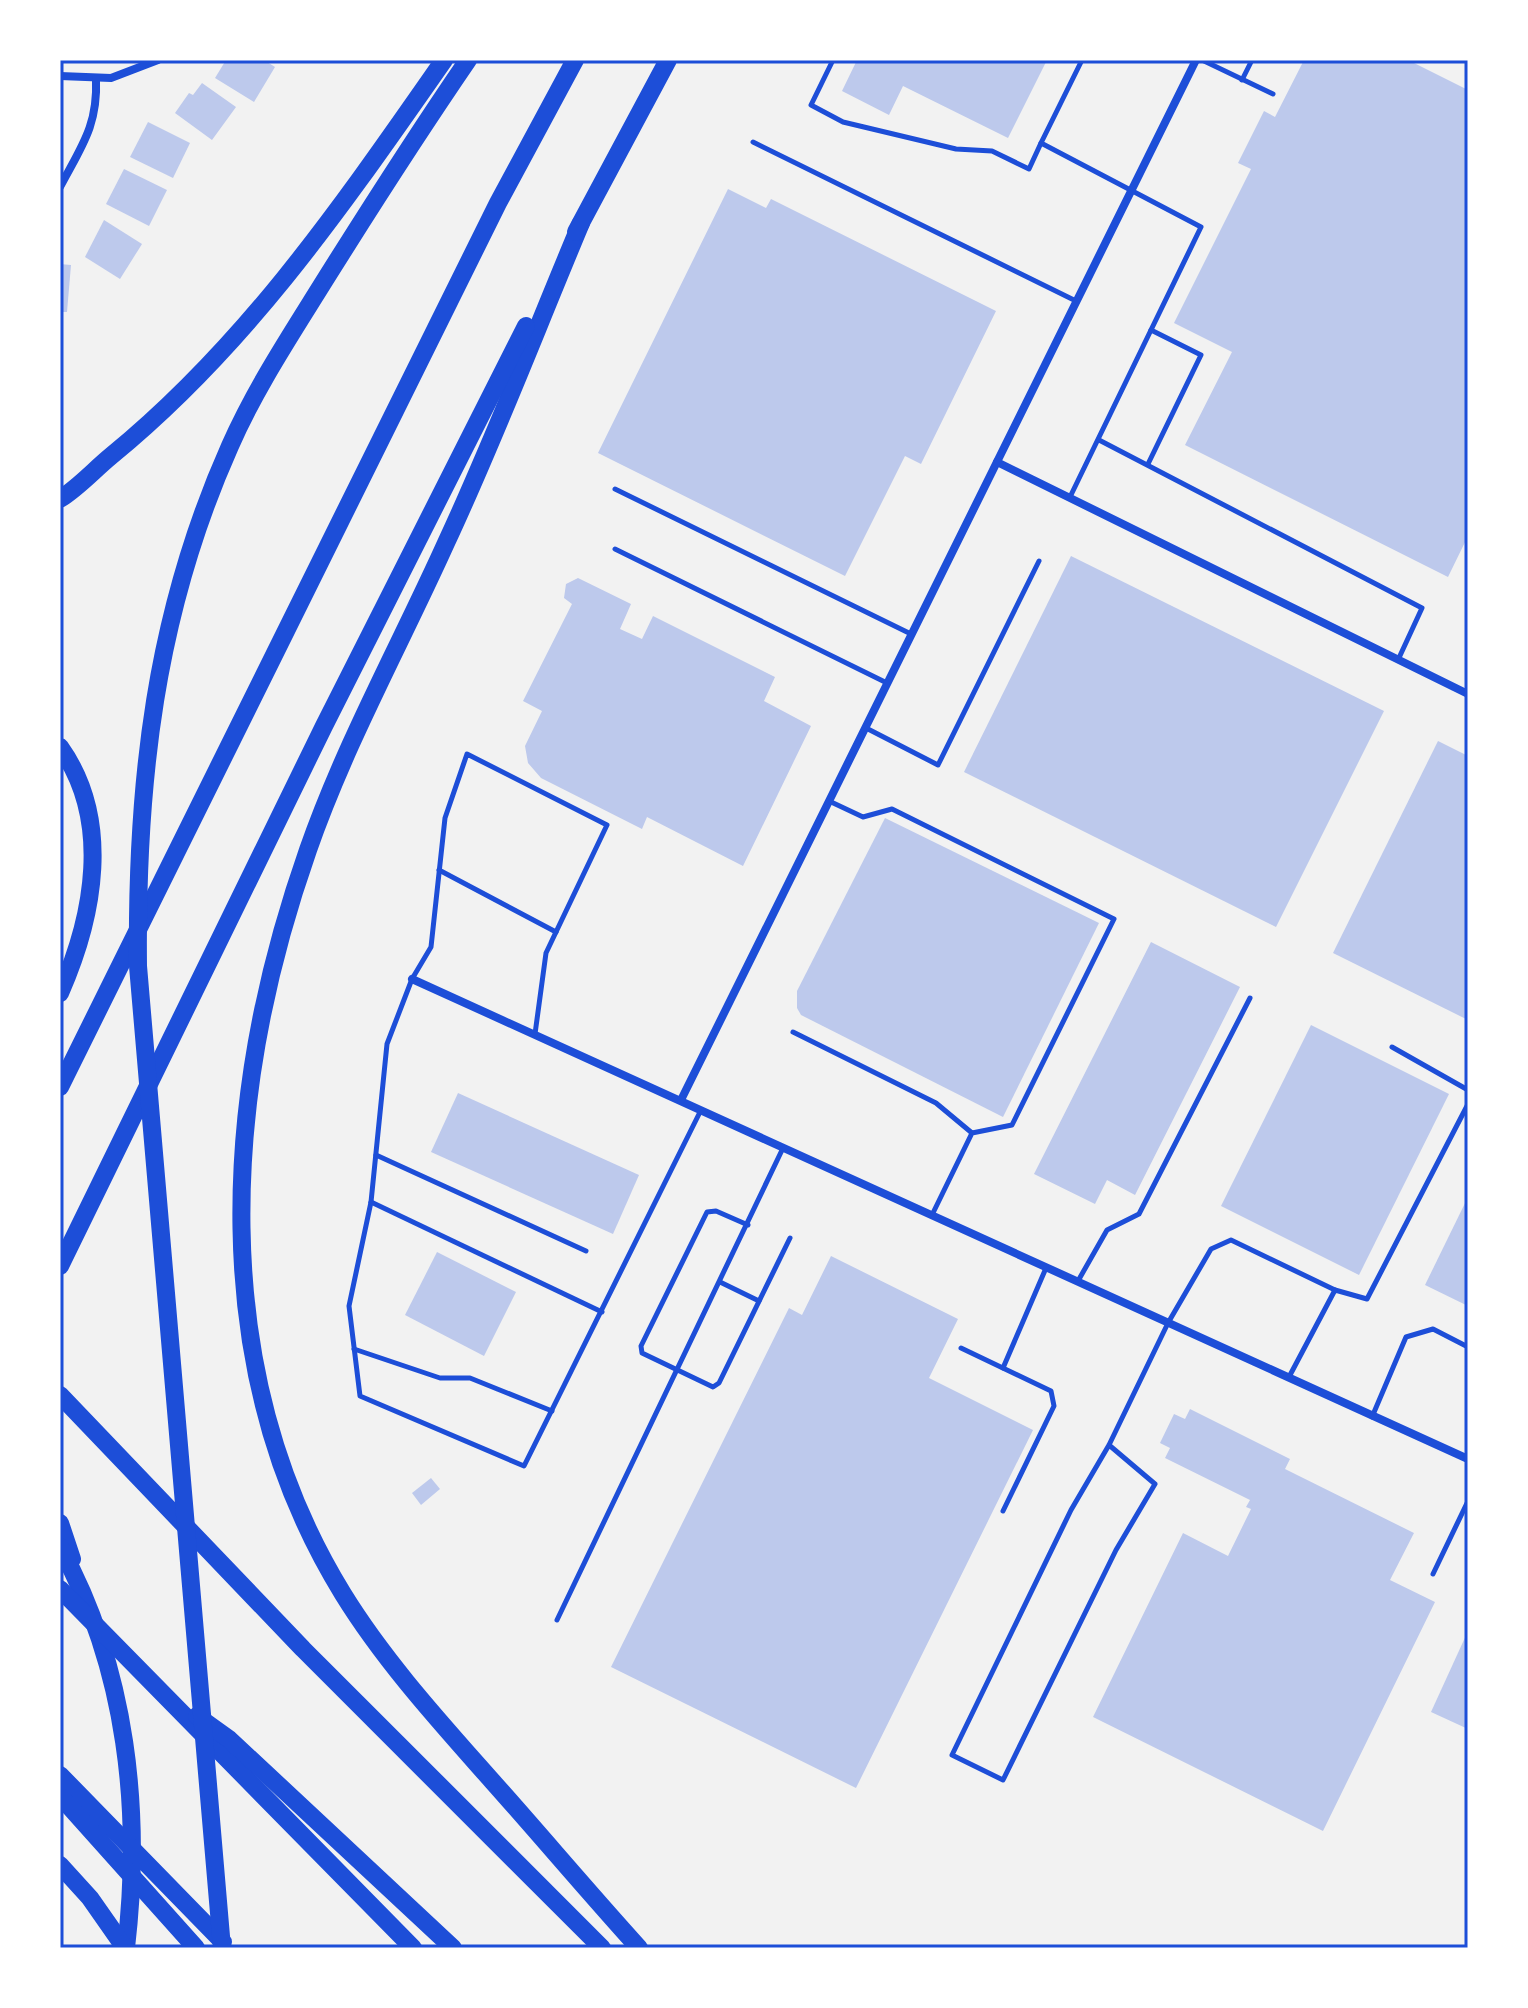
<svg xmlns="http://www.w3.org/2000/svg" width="1528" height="2008" viewBox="0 0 1528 2008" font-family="'Archivo Narrow',sans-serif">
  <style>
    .building { fill: #bdc9ec }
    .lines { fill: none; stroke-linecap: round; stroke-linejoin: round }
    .service { stroke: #1d4ed8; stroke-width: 5 }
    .minor { stroke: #1d4ed8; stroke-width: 8 }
    .motorway { stroke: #1d4ed8; stroke-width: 18 }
    .neatline { fill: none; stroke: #1d4ed8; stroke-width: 3 }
  </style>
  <rect width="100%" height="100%" fill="#f2f2f2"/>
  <g class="building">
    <path d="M226 60H264L275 67 254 102 215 78Z"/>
    <path d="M857 60H1047L1008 138 903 86 889 115 842 91Z"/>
    <path d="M1304 60H1408L1468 90V536L1448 577 1185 445 1232 352 1174 323 1251 169 1238 163 1264 111 1275 117Z"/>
    <path d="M202 83 236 107 212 140 175 113 189 93 193 95Z"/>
    <path d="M148 122 190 143 173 178 130 157Z"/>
    <path d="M124 169 167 190 149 226 106 204Z"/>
    <path d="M728 189 766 208 771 199 996 311 921 464 905 456 845 576 598 453Z"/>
    <path d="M104 220 142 244 120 279 85 257Z"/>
    <path d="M60 264 71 265 67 312H60Z"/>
    <path d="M1071 556 1384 711 1276 927 964 772Z"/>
    <path d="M578 578 631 604 620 629 642 639 653 616 775 677 764 701 811 726 743 866 647 817 642 829 541 778 528 763 525 746 542 711 523 701 572 604 564 598 566 584Z"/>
    <path d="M1438 741 1468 756V1020L1333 953Z"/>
    <path d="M885 818 1099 923 1003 1117 801 1015 797 1008V991Z"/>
    <path d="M1151 942 1240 987 1135 1195 1107 1180 1095 1204 1034 1174Z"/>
    <path d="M1311 1025 1449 1094 1359 1275 1221 1206Z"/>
    <path d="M458 1093 639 1175 613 1234 431 1152Z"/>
    <path d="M1468 1197V1306L1425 1285Z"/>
    <path d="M437 1252 516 1292 484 1356 405 1315Z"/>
    <path d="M831 1256 958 1319 929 1378 1033 1430 856 1788 611 1667 789 1308 802 1315Z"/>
    <path d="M1190 1409 1290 1459 1285 1469 1414 1533 1390 1580 1435 1602 1323 1831 1093 1717 1183 1533 1228 1556 1251 1509 1246 1507 1250 1500 1165 1458 1170 1448 1160 1443 1174 1414 1185 1419Z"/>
    <path d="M431 1478 440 1489 421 1505 412 1493Z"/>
    <path d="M1468 1631V1729L1431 1712Z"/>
  </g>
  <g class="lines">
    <g class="service">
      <path d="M833 60 811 105 843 122 956 149 992 151 1029 169 1041 143"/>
      <path d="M1082 60 1041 143 1201 227 1151 330"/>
      <path d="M1202 60 1273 94"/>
      <path d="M1242 80 1252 60"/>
      <path d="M753 142 1076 301"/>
      <path d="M1099 440 1422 608 1398 660"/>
      <path d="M615 489 911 634"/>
      <path d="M1070 497 1151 330 1201 355 1148 464"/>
      <path d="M615 549 887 683"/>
      <path d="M866 728 938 765 1039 561"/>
      <path d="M829 801 863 817 892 809 1114 919 1012 1125 972 1133 932 1215"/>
      <path d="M439 870 556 932"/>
      <path d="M793 1032 936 1103 972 1133"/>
      <path d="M535 1034 546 953 607 825 467 754 445 818 431 947 412 979 387 1044 371 1202 349 1306 360 1396 524 1466 701 1110"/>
      <path d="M1392 1047 1468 1090"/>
      <path d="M376 1155 586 1251"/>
      <path d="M371 1202 602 1312"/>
      <path d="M748 1225 716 1211 707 1212 641 1346 642 1353 713 1387 719 1383 790 1238"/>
      <path d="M1078 1281 1107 1230 1139 1214 1250 998"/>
      <path d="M720 1282 759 1301"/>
      <path d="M961 1348 1051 1391 1054 1406 1003 1511"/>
      <path d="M354 1349 440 1378H470L552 1411"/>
      <path d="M1003 1368 1046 1268"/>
      <path d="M1289 1377 1335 1290 1367 1299 1468 1104"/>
      <path d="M1372 1417 1406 1337 1433 1329 1468 1347"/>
      <path d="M1109 1445 1155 1484 1116 1550 1003 1780 952 1755 1071 1510 1109 1445 1168 1323 1211 1249 1231 1240 1335 1290"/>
      <path d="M1433 1574 1468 1501"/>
      <path d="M557 1620 783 1148"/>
    </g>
    <g class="minor">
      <path d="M60 76 111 78 158 60"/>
      <path d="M60 187C81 147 98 126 96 79"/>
      <path d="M997 462 1468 694"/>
      <path d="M412 979 1468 1459"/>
      <path d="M681 1100 1196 60"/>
    </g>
    <g class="motorway">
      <path d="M581 223C536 330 495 438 446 543 400 645 345 744 308 850 223 1092 204 1368 343 1594 385 1662 440 1722 493 1782 542 1837 590 1894 639 1948"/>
      <path d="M576 232 668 60"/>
      <path d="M60 499C79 487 94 470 111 456 248 344 344 203 444 60"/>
      <path d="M60 747C112 820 94 916 60 993"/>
      <path d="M60 1087 498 203 575 60"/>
      <path d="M60 1266 324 726 526 326"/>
      <path d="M60 1395 303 1649 602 1948"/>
      <path d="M60 1523 72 1559"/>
      <path d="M60 1547C127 1669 142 1811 126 1948"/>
      <path d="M60 1589 413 1948"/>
      <path d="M197 1716 229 1739 453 1948"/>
      <path d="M60 1775 223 1942"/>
      <path d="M60 1796 196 1948"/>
      <path d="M60 1865 90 1898 125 1948"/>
      <path d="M222 1948 138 966C136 783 155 614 230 446 255 389 290 336 323 283 370 208 418 133 468 60"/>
    </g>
  </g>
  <rect width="1528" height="2008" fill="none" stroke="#ffffff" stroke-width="124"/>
  <rect x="62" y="62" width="1404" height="1884" class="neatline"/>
</svg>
